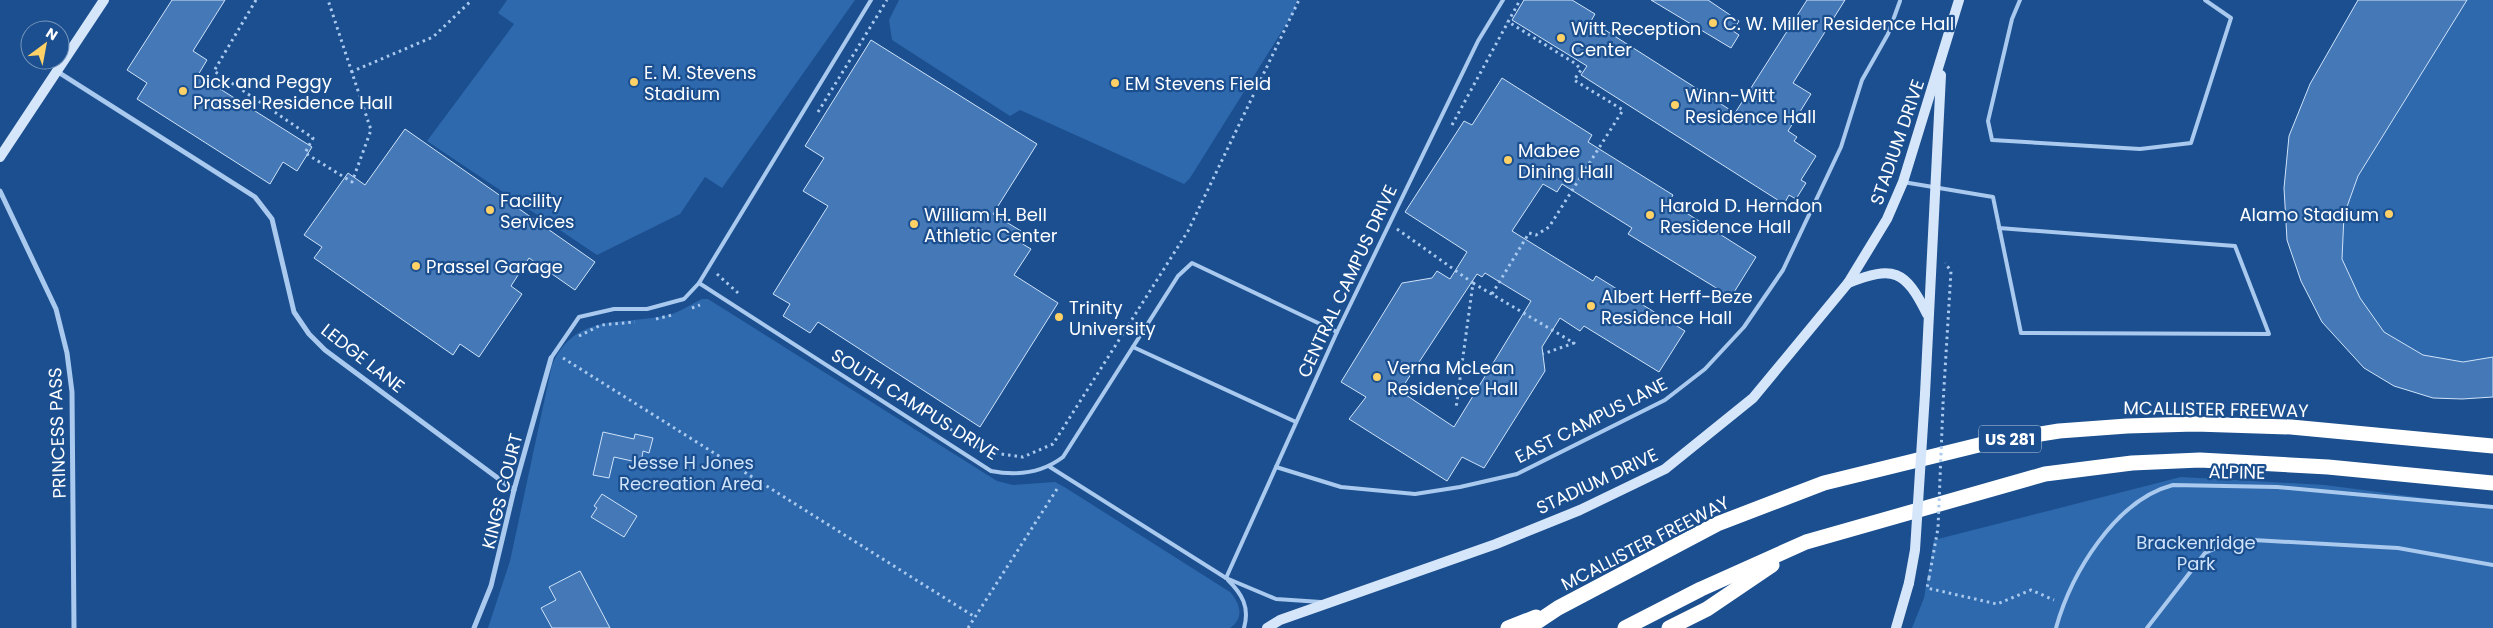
<svg xmlns="http://www.w3.org/2000/svg" width="2493" height="628" viewBox="0 0 2493 628" font-family="Poppins,sans-serif">
  <style>
    .green { fill: #2e69ad }
    .building { fill: #4478b7; stroke: #cfe3fa; fill-rule: evenodd }
    .lines { fill: none; stroke-linecap: round; stroke-linejoin: round }
    .path { stroke: #a9c9ee; stroke-width: 3; stroke-dasharray: 2.5 4; stroke-linecap: butt }
    .lane { stroke: #a9c9ee; stroke-width: 4 }
    .street { stroke: #a9c9ee; stroke-width: 5 }
    .secondary { stroke: #d6e6fa; stroke-width: 10 }
    .highway { stroke: #fff; stroke-width: 15 }
    .path-bridge { stroke: #a9c9ee; stroke-width: 3; stroke-dasharray: 2.5 4; stroke-linecap: butt }
    .secondary-bridge { stroke: #d6e6fa; stroke-width: 10 }
    .poi-dot { fill: #ffd166; stroke: #1b4f8f; stroke-width: 2 }
    .labels { text-anchor: middle; dominant-baseline: central; stroke-width: 4.5; stroke-linejoin: round; paint-order: stroke }
    .shield { fill: #1b4f8f; stroke: #bbcadd; stroke-width: 1 }
    .shield-label { font-size: 16px; font-weight: bold; fill: #fff }
    .poi-label { font-size: 18px; fill: #fff; stroke: #1b4f8f; text-anchor: start }
    .street-label { font-size: 18px; fill: #fff; stroke: #1b4f8f }
    .park-label { font-size: 18px; fill: #cfe3fa; stroke: #1b4f8f }
  </style>
  <rect width="100%" height="100%" fill="#1b4f8f"/>
  <g class="green">
    <path d="M507 0H855L722 188 705 177 680 214 597 255 427 141 514 24 498 13Z"/>
    <path d="M899 0H1297L1294 12 1190 178 1184 184 1020 110 1010 116 892 40 889 20Z"/>
    <path d="M2358 0H2493V397L2462 399 2433 398 2394 386 2364 368 2322 322 2301 281 2287 240 2284 188 2289 136 2310 84Z"/>
    <path d="M702 299H708L997 481 1013 485 1055 482 1066 488 1230 592C1240 603 1245 618 1230 628H488L510 561 552 365C575 314 618 325 664 316 678 314 689 305 702 299Z"/>
    <path d="M2181 477 2325 485 2493 507V628H1912L1924 598 1934 540Z"/>
  </g>
  <g class="building">
    <path d="M172 0H225L193 51 207 60 198 75 312 147 297 171 283 162 270 184 137 99 147 83 127 70Z"/>
    <path d="M1524 0H1572L1595 14 1591 21 1735 113 1807 0H1845L1793 83 1811 94 1788 131 1797 137 1794 141 1816 156 1801 180 1806 183 1796 199 1789 195 1784 204 1581 75 1587 66 1512 20Z"/>
    <path d="M1651 0H1708L1739 21 1733 31 1739 35 1731 48Z"/>
    <path d="M2358 0H2467L2358 176 2344 215 2342 259 2360 298 2384 332 2423 355 2463 362 2493 357V397L2462 399 2433 398 2394 386 2364 368 2322 322 2301 281 2287 240 2284 188 2289 136 2310 84Z"/>
    <path d="M871 40 1037 144 993 214 1026 234 1021 243 1031 249 1014 275 1058 303 980 427 818 322 810 333 783 316 790 304 773 294 828 206 803 191 824 158 805 146Z"/>
    <path d="M1502 78 1592 135 1588 142 1673 195 1669 202 1756 257 1731 297 1628 234 1632 228 1562 184 1557 192 1543 184 1512 231 1593 281 1596 276 1685 331 1659 372 1584 326 1580 331 1560 318 1542 347 1545 371 1484 468 1462 457 1447 481 1349 419 1366 397 1341 382 1402 283 1432 278 1437 271 1450 279 1467 252 1405 212 1464 121 1472 125ZM1485 273 1531 301 1454 427 1400 391 1477 274 1482 277Z"/>
    <path d="M405 129 595 262 575 290 529 258 511 286 522 294 479 357 460 344 453 355 314 258 322 247 304 235 348 173 365 185Z"/>
    <path d="M603 432 634 439 635 434 653 438 649 453 643 451 641 463 614 457 609 478 593 475Z"/>
    <path d="M602 494 637 516 624 537 591 517 597 508 594 506Z"/>
    <path d="M580 571 610 628H552L541 608 556 600 549 587Z"/>
  </g>
  <g class="lines">
    <g class="path">
      <path d="M256 0 214 71 313 138 305 153 352 182 371 130 328 0"/>
      <path d="M351 72 433 37 472 0"/>
      <path d="M818 112 887 0"/>
      <path d="M1452 125 1520 0"/>
      <path d="M1397 229 1473 283 1456 408"/>
      <path d="M717 274 738 293"/>
      <path d="M1473 283 1574 343 1543 354"/>
      <path d="M1492 294 1529 233 1536 235 1549 227 1623 110 1574 80 1581 70 1576 64 1507 21"/>
      <path d="M692 308 700 305"/>
      <path d="M656 319 672 315"/>
      <path d="M579 336 601 325 635 322"/>
      <path d="M563 358 975 617"/>
      <path d="M1943 404 1951 271 1945 263"/>
      <path d="M939 422 986 452 1023 457 1053 444 1188 231 1299 0"/>
      <path d="M1929 578 1927 588 1997 604 2031 590 2054 600"/>
      <path d="M968 628 1057 489"/>
    </g>
    <g class="lane">
      <path d="M2020 0 2012 19 1988 121 1992 140 2140 149 2191 143 2231 18 2205 0"/>
      <path d="M1903 182 1993 197 2021 333 2269 334 2235 246 1999 228"/>
      <path d="M699 283 991 471C1017 476 1042 473 1063 457L1178 276 1192 263 1337 332"/>
      <path d="M1133 347 1296 422"/>
      <path d="M551 358 579 317 614 309H647L684 299 699 283 871 0"/>
      <path d="M1050 467 1226 578 1276 599 1321 602"/>
      <path d="M1276 467 1341 487 1415 494 1460 487 1517 474 1665 400 1705 369 1744 327 1783 270 1841 147 1862 80 1888 34 1900 1"/>
      <path d="M1226 578 1337 332 1478 41 1503 0"/>
      <path d="M1228 580C1242 594 1250 607 1244 628"/>
      <path d="M2056 628C2071 574 2115 500 2173 485L2277 487 2493 507"/>
      <path d="M2147 628 2205 553 2236 539 2398 548 2493 565"/>
    </g>
    <g class="street">
      <path d="M58 72 255 197 272 219 294 312 309 334 325 350 514 490"/>
      <path d="M0 191 56 309 67 353 72 392 74 628"/>
      <path d="M474 628 491 586 514 490 551 358"/>
    </g>
    <g class="secondary">
      <path d="M0 157 104 0"/>
      <path d="M1848 283C1894 265 1905 270 1927 314"/>
      <path d="M1925 394 1941 75"/>
      <path d="M1267 628 1280 620 1496 544 1580 510 1665 469 1753 398 1848 283 1887 219 1903 182 1959 0"/>
      <path d="M1896 628 1909 583"/>
    </g>
    <g class="highway">
      <path d="M1508 628 1536 617"/>
      <path d="M1528 628 1558 608 1717 524 1824 483 1991 442 2059 431 2127 426 2195 424 2291 427 2493 446"/>
      <path d="M1625 628 1701 589 1806 542 2045 474 2132 463 2200 460 2328 467 2493 483"/>
      <path d="M1669 628 1707 609 1772 565"/>
    </g>
    <path class="path-bridge" d="M1929 578 1938 528 1943 404"/>
    <path class="secondary-bridge" d="M1909 583 1915 550 1925 394"/>
  </g>
  <g class="poi-dot">
    <circle cx="1713" cy="23" r="5"/>
    <circle cx="1561" cy="38" r="5"/>
    <circle cx="634" cy="82" r="5"/>
    <circle cx="1115" cy="83" r="5"/>
    <circle cx="183" cy="91" r="5"/>
    <circle cx="1675" cy="105" r="5"/>
    <circle cx="1508" cy="160" r="5"/>
    <circle cx="490" cy="210" r="5"/>
    <circle cx="2389" cy="214" r="5"/>
    <circle cx="1650" cy="215" r="5"/>
    <circle cx="914" cy="224" r="5"/>
    <circle cx="416" cy="266" r="5"/>
    <circle cx="1591" cy="306" r="5"/>
    <circle cx="1059" cy="317" r="5"/>
    <circle cx="1377" cy="377" r="5"/>
  </g>
  <g class="labels">
    <rect class="shield" x="1979" y="425.5" width="62" height="27" rx="4"/>
    <g class="shield-label">
      <text x="2010" y="439">US 281</text>
    </g>
    <g class="poi-label">
      <text x="1723" y="23">C. W. Miller Residence Hall</text>
      <text x="1571" y="28">Witt Reception<tspan x="1571" dy="21">Center</tspan></text>
      <text x="644" y="72">E. M. Stevens<tspan x="644" dy="21">Stadium</tspan></text>
      <text x="193" y="81">Dick and Peggy<tspan x="193" dy="21">Prassel Residence Hall</tspan></text>
      <text x="1125" y="83">EM Stevens Field</text>
      <text x="1685" y="95">Winn-Witt<tspan x="1685" dy="21">Residence Hall</tspan></text>
      <text x="1518" y="150">Mabee<tspan x="1518" dy="21">Dining Hall</tspan></text>
      <text x="500" y="200">Facility<tspan x="500" dy="21">Services</tspan></text>
      <text x="1660" y="205">Harold D. Herndon<tspan x="1660" dy="21">Residence Hall</tspan></text>
      <text x="924" y="214">William H. Bell<tspan x="924" dy="21">Athletic Center</tspan></text>
      <text x="2379" y="214" text-anchor="end">Alamo Stadium</text>
      <text x="426" y="266">Prassel Garage</text>
      <text x="1601" y="296">Albert Herff-Beze<tspan x="1601" dy="21">Residence Hall</tspan></text>
      <text x="1069" y="307">Trinity<tspan x="1069" dy="21">University</tspan></text>
      <text x="1387" y="367">Verna McLean<tspan x="1387" dy="21">Residence Hall</tspan></text>
    </g>
    <g class="street-label">
      <text transform="translate(1897 142) rotate(-71)">STADIUM DRIVE</text>
      <text transform="translate(1347 281) rotate(-65)">CENTRAL CAMPUS DRIVE</text>
      <text transform="translate(363 358) rotate(38)">LEDGE LANE</text>
      <text transform="translate(915 404) rotate(32)">SOUTH CAMPUS DRIVE</text>
      <text transform="translate(2216 409) rotate(1)">MCALLISTER FREEWAY</text>
      <text transform="translate(1591 420) rotate(-27)">EAST CAMPUS LANE</text>
      <text transform="translate(57 433) rotate(-92)">PRINCESS PASS</text>
      <text transform="translate(2237 472) rotate(1)">ALPINE</text>
      <text transform="translate(1597 481) rotate(-25)">STADIUM DRIVE</text>
      <text transform="translate(502 491) rotate(-76)">KINGS COURT</text>
      <text transform="translate(1645 543) rotate(-27)">MCALLISTER FREEWAY</text>
    </g>
    <g class="park-label">
      <text x="691" y="462">Jesse H Jones<tspan x="691" dy="21">Recreation Area</tspan></text>
      <text x="2196" y="542">Brackenridge<tspan x="2196" dy="21">Park</tspan></text>
    </g>
  </g>
  <g transform="translate(45 45) rotate(32)"><circle r="24" fill="#1b4f8f" stroke="#7695bc"/>
  <path d="M0-4L9 19L0 12L-9 19Z" fill="#ffd166"/>
  <text y="-8" font-size="14" font-weight="bold" text-anchor="middle" fill="#ffffff">N</text>
  </g>
</svg>
